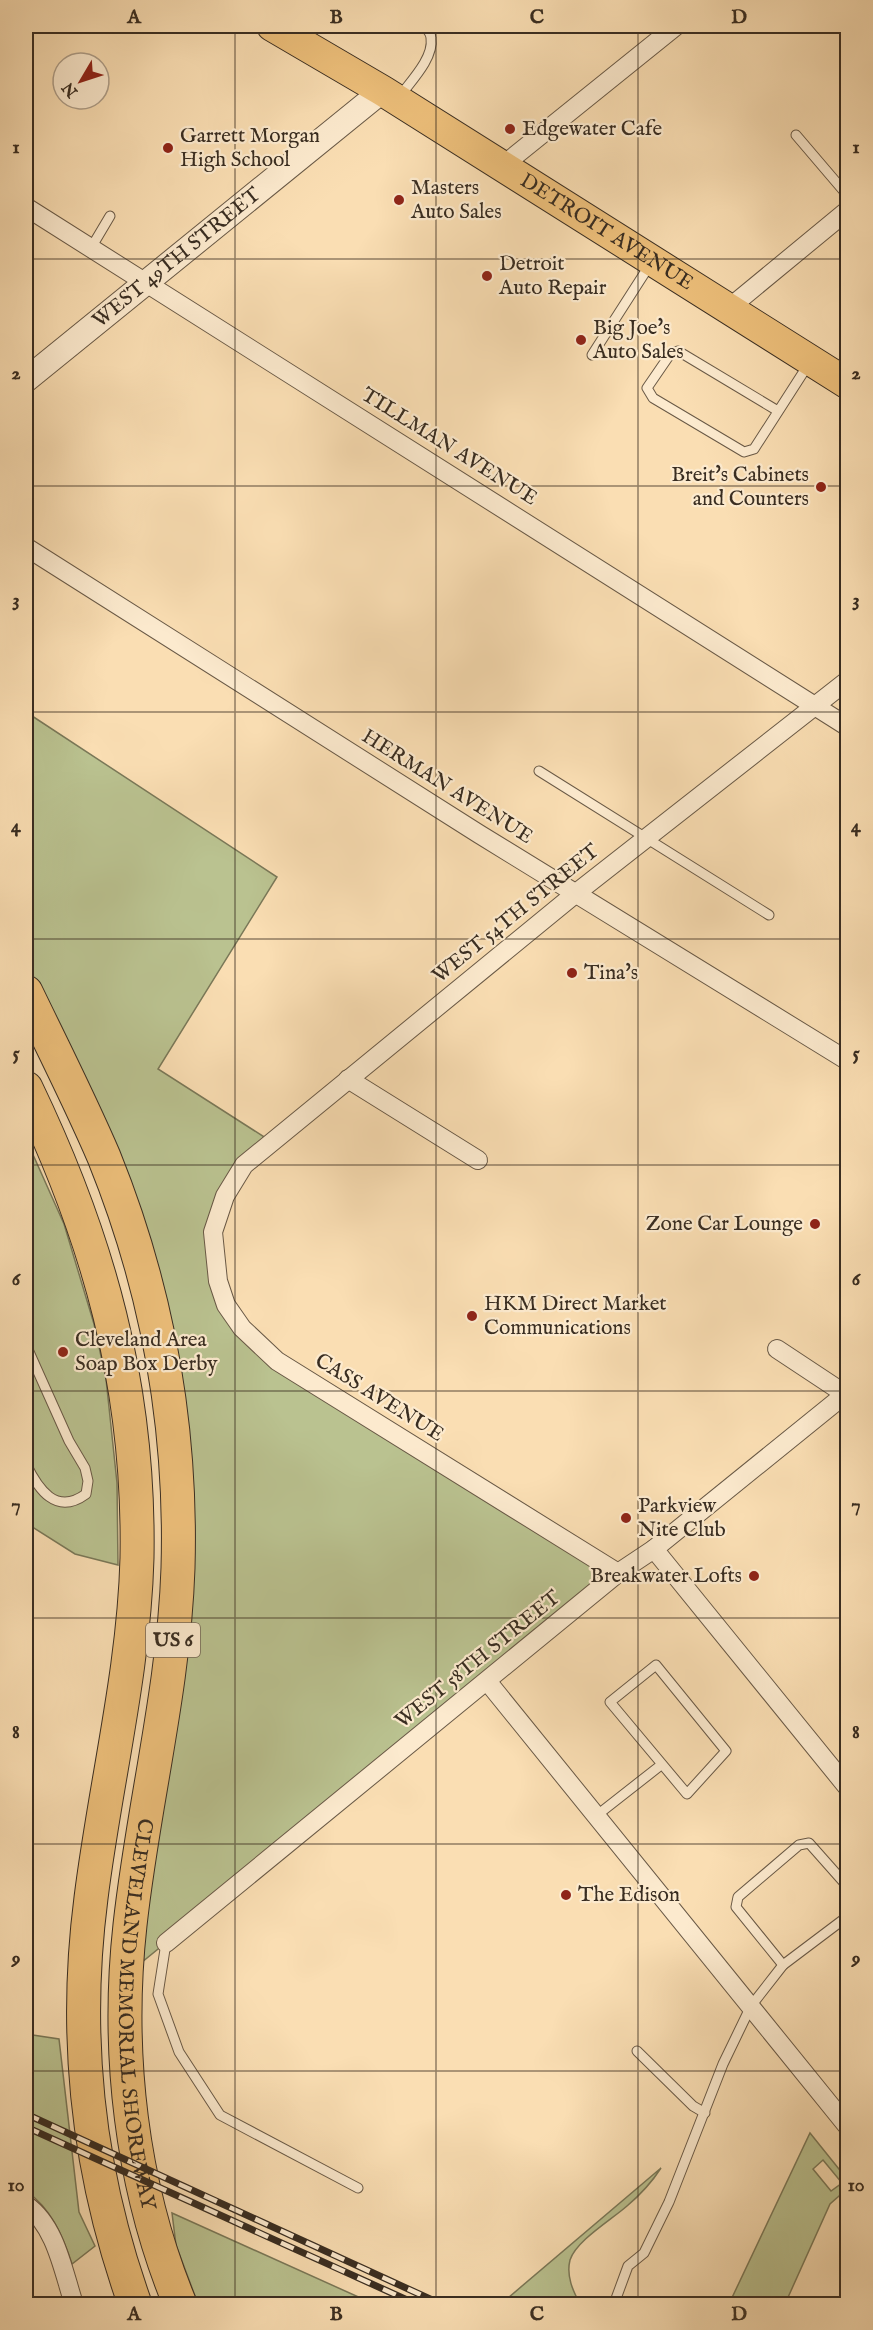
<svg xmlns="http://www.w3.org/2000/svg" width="873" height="2330" viewBox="0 0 873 2330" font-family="'IM FELL English',serif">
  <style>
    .green { fill: #bac290; stroke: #7a7858; stroke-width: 1.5; fill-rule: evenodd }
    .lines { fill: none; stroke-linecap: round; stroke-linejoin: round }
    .service-casing { stroke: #695946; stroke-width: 11 }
    .minor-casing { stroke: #695946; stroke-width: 20 }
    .tertiary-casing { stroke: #695946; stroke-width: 26 }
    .primary-casing { stroke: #392d21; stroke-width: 32 }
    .motorway-casing { stroke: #392d21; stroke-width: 35 }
    .service { stroke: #fceace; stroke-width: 9 }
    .minor { stroke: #fceace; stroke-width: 18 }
    .tertiary { stroke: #fceace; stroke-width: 24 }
    .primary { stroke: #edbf7a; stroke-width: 30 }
    .motorway { stroke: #edbf7a; stroke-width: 33 }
    .rail-casing { stroke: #392d21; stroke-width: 7 }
    .rail { stroke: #fceace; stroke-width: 4.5; stroke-dasharray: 14; stroke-linecap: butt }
    .grid { fill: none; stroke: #392d21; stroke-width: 1.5; stroke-opacity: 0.55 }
    .poi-dot { fill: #8f2418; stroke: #fceace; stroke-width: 2 }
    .labels { text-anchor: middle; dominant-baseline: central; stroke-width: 4.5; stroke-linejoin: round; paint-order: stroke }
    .shield { fill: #fceace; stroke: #746655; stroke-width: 1.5 }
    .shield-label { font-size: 20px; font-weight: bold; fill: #392d21 }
    .poi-label { font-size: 21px; fill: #392d21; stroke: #fceace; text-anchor: start }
    .street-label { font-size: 21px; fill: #392d21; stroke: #fceace }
    .neatline { fill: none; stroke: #392d21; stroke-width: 2 }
    .grid-label { font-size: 20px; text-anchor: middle; font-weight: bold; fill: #392d21 }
  </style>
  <rect width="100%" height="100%" fill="#fadeb3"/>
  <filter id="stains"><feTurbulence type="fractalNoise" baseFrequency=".00333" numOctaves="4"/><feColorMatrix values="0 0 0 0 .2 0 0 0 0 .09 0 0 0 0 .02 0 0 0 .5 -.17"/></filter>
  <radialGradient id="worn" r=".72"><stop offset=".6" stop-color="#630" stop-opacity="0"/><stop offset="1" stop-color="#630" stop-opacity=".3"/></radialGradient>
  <g class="green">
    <path d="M26 712 277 877 158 1069 272 1142 225 1196 218 1281 242 1328 618 1573 125 1976 168 1681 163 1356 26 992Z"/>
    <path d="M26 1139 64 1224 94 1324 106 1379 117 1483 118 1565 75 1554 26 1523Z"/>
    <path d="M26 2034 59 2039 79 2212 95 2246 72 2264C63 2236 51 2208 26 2191Z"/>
    <path d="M810 2133 847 2179V2189L830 2204 785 2304H729ZM823 2160 842 2183 831 2191 813 2169Z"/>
    <path d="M661 2168C652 2182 640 2195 627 2206 611 2220 576 2241 570 2260 566 2276 573 2291 580 2304L502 2303Z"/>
    <path d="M172 2213 374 2304H198L176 2245Z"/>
  </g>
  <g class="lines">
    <g class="service-casing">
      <g id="service">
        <path d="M400 96C411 81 434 58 431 38 431 34 427 29 424 26"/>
        <path d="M796 135 848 196"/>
        <path d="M91 248 110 216"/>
        <path d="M592 355 651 263"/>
        <path d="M778 411 678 351 671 353 647 388 653 398 744 452 754 449 808 365"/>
        <path d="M539 771 769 915"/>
        <path d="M26 1345 69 1441 85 1468 88 1481 86 1494C56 1516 38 1489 26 1464"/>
        <path d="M656 1665 726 1751 687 1794 610 1702Z"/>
        <path d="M596 1816 661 1765"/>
        <path d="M166 1943 158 1994 179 2052 220 2115 358 2188"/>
        <path d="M783 1965 736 1907 738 1897 799 1845 809 1843 848 1887"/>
        <path d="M637 2051 693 2106 705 2113"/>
        <path d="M614 2304 628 2266 644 2253 669 2202 723 2064 751 2006 783 1965 848 1916"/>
      </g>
    </g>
    <g class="minor-casing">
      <g id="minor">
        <path d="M501 167 676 26"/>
        <path d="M26 207 848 727"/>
        <path d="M728 309 848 210"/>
        <path d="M26 547 479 834 848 1061"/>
        <path d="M348 1079 478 1160"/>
        <path d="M777 1349 845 1394"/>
        <path d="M654 1549 848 1788"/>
        <path d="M618 1573 277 1361 242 1328 226 1305 218 1281 213 1232 225 1196 244 1165 575 894 848 680"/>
        <path d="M487 1681 848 2127"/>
        <path d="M166 1943 618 1573 654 1549 848 1392"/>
        <path d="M26 2205C56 2226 63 2271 74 2304"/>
      </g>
    </g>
    <g class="tertiary-casing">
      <g id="tertiary">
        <path id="s1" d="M26 380 382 91"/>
      </g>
    </g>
    <g class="primary-casing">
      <g id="primary">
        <path id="s2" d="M272 26 383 91 848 384"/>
      </g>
    </g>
    <g class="motorway-casing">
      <g id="motorway">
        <path id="s3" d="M26 992C52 1046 80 1101 104 1157 157 1288 182 1427 178 1568 174 1689 143 1806 130 1925 116 2052 131 2186 180 2304"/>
        <path d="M26 1088C99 1240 140 1387 137 1558 134 1672 105 1785 91 1898 73 2037 88 2173 135 2304"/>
      </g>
    </g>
    <use href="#service" class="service"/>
    <use href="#minor" class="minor"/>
    <use href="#tertiary" class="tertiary"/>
    <use href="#primary" class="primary"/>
    <use href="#motorway" class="motorway"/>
    <g class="rail-casing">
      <g id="rail">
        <path d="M26 2114 441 2304"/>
        <path d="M26 2127 416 2304"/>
      </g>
    </g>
    <use href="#rail" class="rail"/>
  </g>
  <path class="grid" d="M235 26V2304M436 26V2304M638 26V2304M26 259H848M26 486H848M26 712H848M26 939H848M26 1165H848M26 1391H848M26 1618H848M26 1844H848M26 2071H848"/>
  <g class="poi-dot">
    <circle cx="510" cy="129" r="6"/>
    <circle cx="168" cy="148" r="6"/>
    <circle cx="399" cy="200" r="6"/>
    <circle cx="487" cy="276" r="6"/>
    <circle cx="581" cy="340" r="6"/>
    <circle cx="821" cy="487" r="6"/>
    <circle cx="572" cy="973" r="6"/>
    <circle cx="815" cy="1224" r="6"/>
    <circle cx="472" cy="1316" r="6"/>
    <circle cx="63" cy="1352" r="6"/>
    <circle cx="626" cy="1518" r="6"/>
    <circle cx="754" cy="1576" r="6"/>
    <circle cx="566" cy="1895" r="6"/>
  </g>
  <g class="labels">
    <rect class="shield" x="146" y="1623" width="54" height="34" rx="4.5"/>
    <g class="shield-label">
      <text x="173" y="1640">US 6</text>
    </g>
    <g class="poi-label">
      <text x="522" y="129">Edgewater Cafe</text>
      <text x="180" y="136">Garrett Morgan<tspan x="180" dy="24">High School</tspan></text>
      <text x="411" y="188">Masters<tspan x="411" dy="24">Auto Sales</tspan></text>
      <text x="499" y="264">Detroit<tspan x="499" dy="24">Auto Repair</tspan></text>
      <text x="593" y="328">Big Joe's<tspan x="593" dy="24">Auto Sales</tspan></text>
      <text x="809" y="475" text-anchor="end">Breit's Cabinets<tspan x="809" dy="24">and Counters</tspan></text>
      <text x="584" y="973">Tina's</text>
      <text x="803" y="1224" text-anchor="end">Zone Car Lounge</text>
      <text x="484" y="1304">HKM Direct Market<tspan x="484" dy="24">Communications</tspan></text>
      <text x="75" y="1340">Cleveland Area<tspan x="75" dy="24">Soap Box Derby</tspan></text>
      <text x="638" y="1506">Parkview<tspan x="638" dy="24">Nite Club</tspan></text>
      <text x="742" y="1576" text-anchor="end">Breakwater Lofts</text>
      <text x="578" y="1895">The Edison</text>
    </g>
    <g class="street-label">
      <text stroke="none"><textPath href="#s2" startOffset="393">DETROIT AVENUE</textPath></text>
      <text stroke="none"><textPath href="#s1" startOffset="194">WEST 49TH STREET</textPath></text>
      <text transform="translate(449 447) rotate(32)">TILLMAN AVENUE</text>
      <text transform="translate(447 787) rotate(32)">HERMAN AVENUE</text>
      <text transform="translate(516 914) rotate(-39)">WEST 54TH STREET</text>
      <text transform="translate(379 1398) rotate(32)">CASS AVENUE</text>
      <text transform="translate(478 1660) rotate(-39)">WEST 58TH STREET</text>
      <text stroke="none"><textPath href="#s3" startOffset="1053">CLEVELAND MEMORIAL SHOREWAY</textPath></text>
    </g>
  </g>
  <rect width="873" height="2330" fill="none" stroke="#fadeb3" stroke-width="66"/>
  <g transform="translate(81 81) rotate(231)"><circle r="28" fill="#fceace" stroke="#ae9e89" stroke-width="1.5"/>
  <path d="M0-4.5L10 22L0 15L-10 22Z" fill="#8f2418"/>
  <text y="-9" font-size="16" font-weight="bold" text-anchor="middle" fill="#392d21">N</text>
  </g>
  <rect x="33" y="33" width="807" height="2264" class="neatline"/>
  <g class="grid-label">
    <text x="134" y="23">A</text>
    <text x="336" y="23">B</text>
    <text x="537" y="23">C</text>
    <text x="739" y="23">D</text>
    <text x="16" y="153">1</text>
    <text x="856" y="153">1</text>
    <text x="16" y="379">2</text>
    <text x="856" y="379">2</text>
    <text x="16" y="606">3</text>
    <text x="856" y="606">3</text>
    <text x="16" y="832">4</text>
    <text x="856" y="832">4</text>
    <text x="16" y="1059">5</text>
    <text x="856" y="1059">5</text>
    <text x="16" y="1285">6</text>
    <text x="856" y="1285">6</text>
    <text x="16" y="1511">7</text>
    <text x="856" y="1511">7</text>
    <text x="16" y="1738">8</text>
    <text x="856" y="1738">8</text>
    <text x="16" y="1964">9</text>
    <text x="856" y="1964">9</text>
    <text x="16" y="2191">10</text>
    <text x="856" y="2191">10</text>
    <text x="134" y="2320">A</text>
    <text x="336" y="2320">B</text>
    <text x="537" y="2320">C</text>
    <text x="739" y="2320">D</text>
  </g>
  <rect width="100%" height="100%" filter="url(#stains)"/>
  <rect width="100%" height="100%" fill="url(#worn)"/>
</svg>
